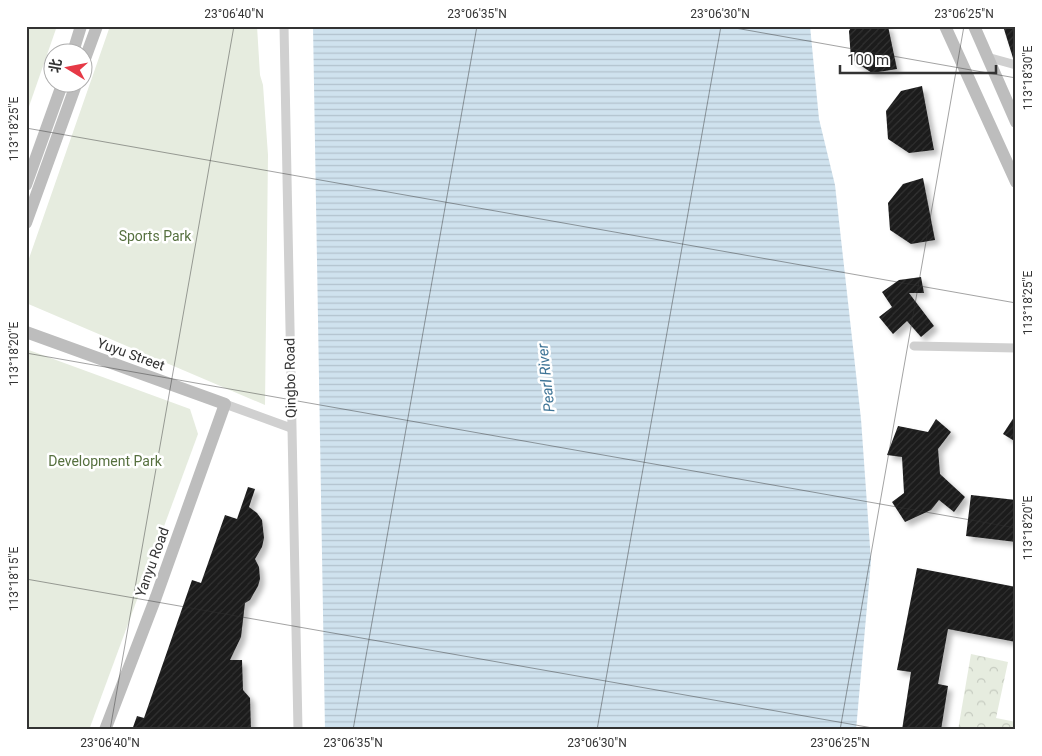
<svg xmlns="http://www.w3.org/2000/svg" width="1042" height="756" viewBox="0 0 1042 756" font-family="Roboto,'Noto Sans SC',sans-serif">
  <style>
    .green { fill: #e6ecdf }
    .forest { fill: url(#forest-crowns) }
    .water { fill: url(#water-rules) }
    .building { fill: url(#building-hatch); filter: url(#shadow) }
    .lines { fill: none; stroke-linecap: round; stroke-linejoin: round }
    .minor { stroke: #d0d0d0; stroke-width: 9 }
    .secondary { stroke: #bdbdbd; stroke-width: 12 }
    .ticks { fill: none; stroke: #333; stroke-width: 1; stroke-opacity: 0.45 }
    .labels { text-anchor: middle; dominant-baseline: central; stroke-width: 5; stroke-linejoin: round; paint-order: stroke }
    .park-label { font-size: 14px; fill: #56703f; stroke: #fff }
    .street-label { font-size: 14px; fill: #333; stroke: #fff }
    .water-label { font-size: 15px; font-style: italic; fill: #3f7597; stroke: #fff }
    .neatline { fill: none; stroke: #333; stroke-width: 2 }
    .ticks-label { font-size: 12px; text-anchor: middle; fill: #333 }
  </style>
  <defs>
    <pattern id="forest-crowns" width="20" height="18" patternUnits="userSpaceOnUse" patternTransform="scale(1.25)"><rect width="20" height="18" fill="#e6ecdf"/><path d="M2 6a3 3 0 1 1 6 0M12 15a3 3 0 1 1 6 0" fill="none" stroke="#c6cbc0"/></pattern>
    <pattern id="water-rules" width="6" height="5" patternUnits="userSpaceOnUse" patternTransform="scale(1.25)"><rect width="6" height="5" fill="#cfe2ee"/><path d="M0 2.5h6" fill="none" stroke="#b2c2cd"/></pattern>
    <pattern id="building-hatch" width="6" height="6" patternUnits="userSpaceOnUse" patternTransform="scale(1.25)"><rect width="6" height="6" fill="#1a1a1a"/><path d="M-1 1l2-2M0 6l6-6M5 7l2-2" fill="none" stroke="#333"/></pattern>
    <filter id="shadow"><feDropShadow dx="4.5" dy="4.5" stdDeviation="2.5" flood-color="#0004"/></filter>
  </defs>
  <rect width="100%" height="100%" fill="#fff"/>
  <g class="green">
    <path d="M26 26H57L26 115Z"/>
    <path d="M110 26H257L260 75 263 85 268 155 265 405 26 303V267Z"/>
    <path d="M26 349 190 409 198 434 89 730H26Z"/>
  </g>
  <path class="forest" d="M971 654 1008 662 996 718 1016 722V730H958Z"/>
  <path class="water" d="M313 26H810L819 119 835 185 861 419 871 561 856 730H325Z"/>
  <g class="building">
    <path d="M852 26H888L897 69 872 73 851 59 849 31Z"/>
    <path d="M1003 26H1016V58H1013Z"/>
    <path d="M922 86 934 150 909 153 888 139 886 111 901 91Z"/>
    <path d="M923 178 935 240 911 244 890 230 888 203 903 184Z"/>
    <path d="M921 277 924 293H909L934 326 921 337 907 321 893 334 879 317 892 307 882 292 899 280Z"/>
    <path d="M1016 414V442L1003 434Z"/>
    <path d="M936 419 951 432 938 449 940 474 965 497 954 512 939 500 931 510 905 522 892 502 904 493 902 457 887 455 898 426 928 432Z"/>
    <path d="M248 487 255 489 249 507 257 513 262 520 264 538 262 547 255 559 259 567 260 579 258 586 250 600 245 603 241 637 230 660H242L243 690 250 698 251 729 132 730 137 716 144 718 192 580 201 583 225 515 237 519Z"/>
    <path d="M971 495 1016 500V542L966 536Z"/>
    <path d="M917 568 1016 587V642L948 629 938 684 948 686 941 730H902L911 672 897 670Z"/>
  </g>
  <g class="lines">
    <g class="minor">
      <path d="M284 26 298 730"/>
      <path d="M987 57 1016 65"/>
      <path d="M914 346 1016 348"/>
      <path d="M225 404 291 428"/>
    </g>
    <g class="secondary">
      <path d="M945 26 1016 182"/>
      <path d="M974 26 1016 122"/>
      <path d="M73 52 81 26"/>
      <path d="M82 67 97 26"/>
      <path d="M26 185 63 82"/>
      <path d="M26 223 77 82"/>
      <path d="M26 332 225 404 156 597 105 730"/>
    </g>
  </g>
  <path class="ticks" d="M724 26 1016 78M26 128 1016 303M26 353 1016 528M26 579 884 730M110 730 234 26M353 730 477 26M597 730 721 26M840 730 964 26"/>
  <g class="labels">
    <g class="park-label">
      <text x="155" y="236">Sports Park</text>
      <text x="105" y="461">Development Park</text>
    </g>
    <g class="street-label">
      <text transform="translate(131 354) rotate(20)">Yuyu Street</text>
      <text transform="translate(290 378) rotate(-91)">Qingbo Road</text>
      <text transform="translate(152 562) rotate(-70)">Yanyu Road</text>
    </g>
    <g class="water-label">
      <text transform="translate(546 378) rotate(-96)">Pearl River</text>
    </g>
  </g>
  <rect width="1042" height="756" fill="none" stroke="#ffffff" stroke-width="55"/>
  <g transform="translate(68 68) rotate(280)"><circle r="24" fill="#ffffff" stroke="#adadad"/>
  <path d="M0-4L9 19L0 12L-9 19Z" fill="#e63946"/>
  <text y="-8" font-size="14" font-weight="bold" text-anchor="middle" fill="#333333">北</text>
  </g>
  <path d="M840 65v8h156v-8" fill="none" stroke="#333333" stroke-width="2.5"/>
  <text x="847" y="65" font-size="15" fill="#333333" stroke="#ffffff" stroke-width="4" paint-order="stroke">100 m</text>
  <rect x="28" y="28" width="986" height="700" class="neatline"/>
  <g class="ticks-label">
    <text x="234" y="18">23°06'40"N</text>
    <text x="477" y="18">23°06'35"N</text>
    <text x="720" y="18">23°06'30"N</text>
    <text x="964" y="18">23°06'25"N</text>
    <text transform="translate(1028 78) rotate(-90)" y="4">113°18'30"E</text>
    <text transform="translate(14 129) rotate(-90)" y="4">113°18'25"E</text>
    <text transform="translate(1028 303) rotate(-90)" y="4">113°18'25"E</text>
    <text transform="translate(14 354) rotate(-90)" y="4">113°18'20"E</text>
    <text transform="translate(1028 528) rotate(-90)" y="4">113°18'20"E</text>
    <text transform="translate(14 579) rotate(-90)" y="4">113°18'15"E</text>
    <text x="110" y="747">23°06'40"N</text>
    <text x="353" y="747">23°06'35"N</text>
    <text x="597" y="747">23°06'30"N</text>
    <text x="840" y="747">23°06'25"N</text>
  </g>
</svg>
